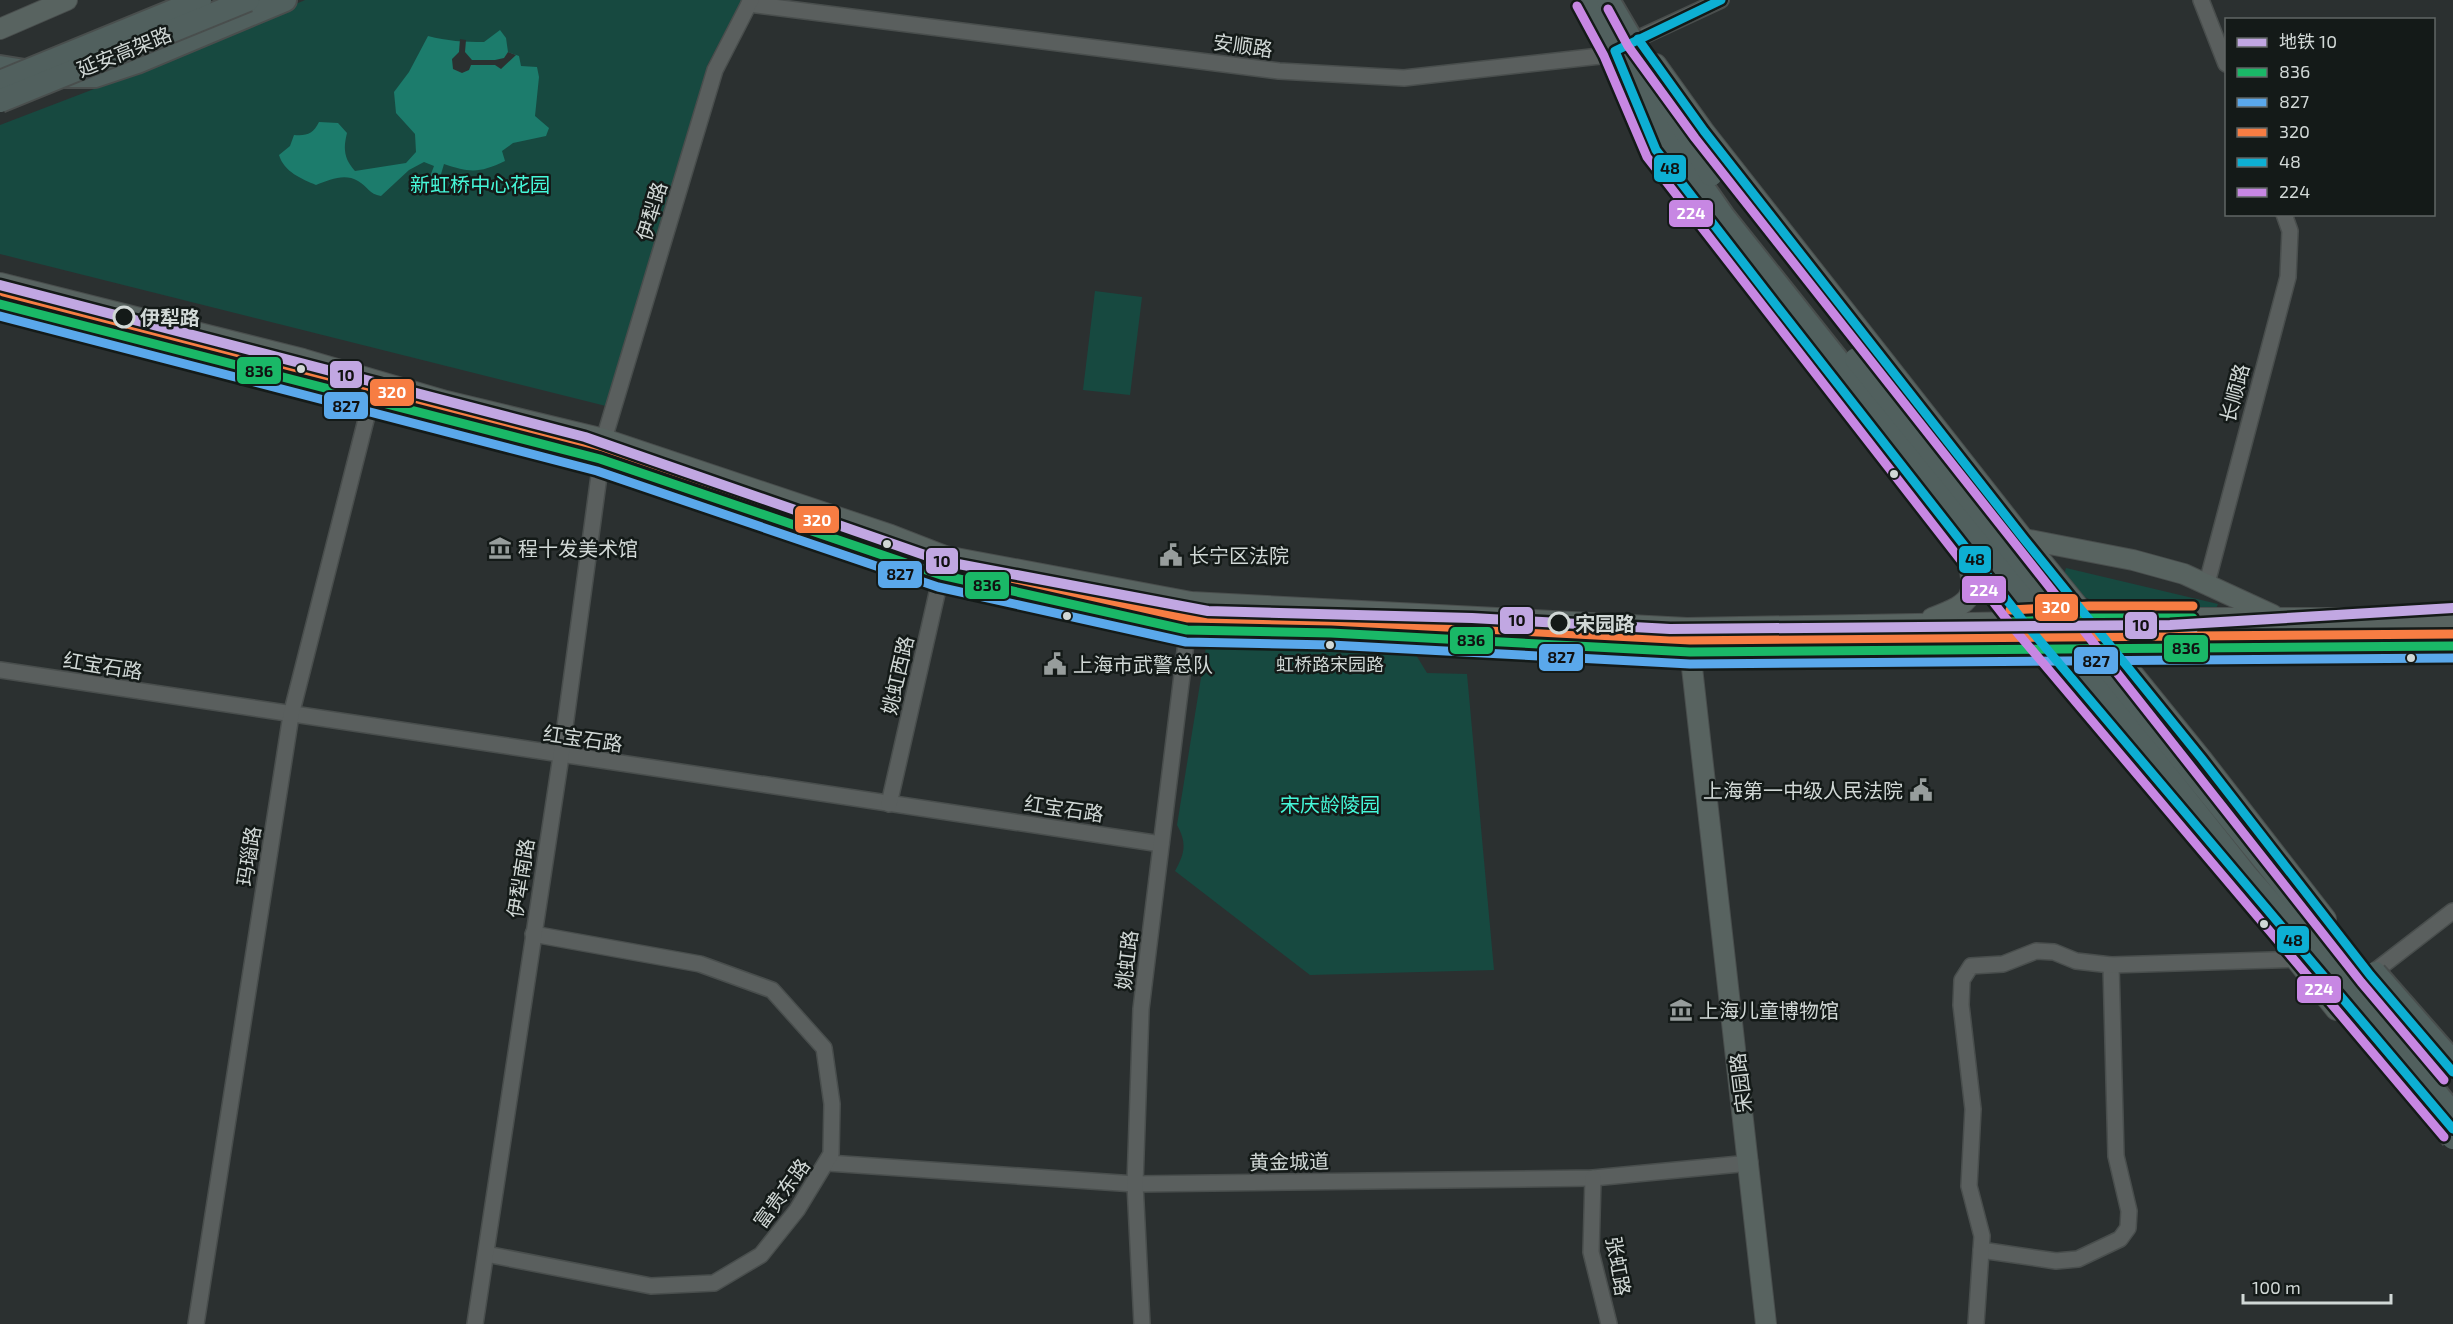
<svg xmlns="http://www.w3.org/2000/svg" width="2453" height="1324" viewBox="0 0 2453 1324" font-family="'Exo 2','Noto Sans SC',sans-serif">
  <style>
    .green { fill: #174940 }
    .water { fill: #1c7c6c }
    .pier { fill: #2b3030 }
    .lines { fill: none; stroke-linecap: round; stroke-linejoin: round }
    .minor-casing { stroke: #494e4d; stroke-width: 18 }
    .major-casing { stroke: #494e4d; stroke-width: 22 }
    .highway-casing { stroke: #494e4d; stroke-width: 26 }
    .minor { stroke: #5a5f5e; stroke-width: 15 }
    .major { stroke: #586360; stroke-width: 20 }
    .highway { stroke: #51605e; stroke-width: 22 }
    .highway-bridge-casing { stroke: #494e4d; stroke-width: 26; stroke-linecap: butt }
    .highway-bridge { stroke: #51605e; stroke-width: 22 }
    .bus-1-casing { stroke: #141a18; stroke-width: 14 }
    .bus-2-casing { stroke: #141a18; stroke-width: 14 }
    .bus-3-casing { stroke: #141a18; stroke-width: 14 }
    .bus-4-casing { stroke: #141a18; stroke-width: 14 }
    .bus-5-casing { stroke: #141a18; stroke-width: 14 }
    .bus-1 { stroke: #1ab867; stroke-width: 9 }
    .bus-2 { stroke: #5aa8eb; stroke-width: 9 }
    .bus-3 { stroke: #f77d43; stroke-width: 9 }
    .bus-4 { stroke: #0dafd3; stroke-width: 9 }
    .bus-5 { stroke: #c787e3; stroke-width: 9 }
    .metro-1-casing { stroke: #141a18; stroke-width: 15 }
    .metro-1 { stroke: #c1a7e2; stroke-width: 10 }
    .stop-dot { fill: #141a18; stroke: #d1d8d6; stroke-width: 3 }
    .bus-dot { fill: #d1d8d6; stroke: #141a18; stroke-width: 2 }
    .labels { text-anchor: middle; dominant-baseline: central; stroke-width: 5; stroke-linejoin: round; paint-order: stroke }
    .bus-label { font-size: 18px; fill: #d1d8d6; stroke: #141a18 }
    .street-label { font-size: 20px; fill: #d1d8d6; stroke: #141a18 }
    .park-label { font-size: 20px; fill: #45f8d9; stroke: #141a18 }
    .stop-label { font-size: 20px; font-weight: bold; fill: #d1d8d6; stroke: #141a18; text-anchor: start }
    .poi-label { font-size: 20px; fill: #d1d8d6; stroke: #141a18; text-anchor: start }
    .line-badge { stroke: #141a18; stroke-width: 2 }
    .badge-label { font-size: 16px; text-anchor: middle; font-weight: bold; fill: #fff }
    .pale-badge-label { font-size: 16px; text-anchor: middle; font-weight: bold; fill: #111 }
  </style>
  <rect width="100%" height="100%" fill="#2b3030"/>
  <g class="green">
    <path d="M305 0H742L708 64 606 406 0 254V125L128 76Z"/>
    <path d="M1095 291 1142 297 1130 395 1083 390Z"/>
    <path d="M2066 568 2218 604 2215 611C2175 609 2112 616 2078 593 2072 589 2068 581 2064 575Z"/>
    <path d="M1206 647 1413 650 1427 673 1467 674 1494 970 1310 975 1175 871C1185 853 1187 843 1177 825Z"/>
  </g>
  <path class="water" d="M500 30 506 38 508 52 519 56 521 66 537 67 539 77 535 116 549 128 546 136 513 143 502 151 505 161C480 173 470 173 444 164L439 181 428 182 434 166 424 162 409 170 381 196C369 194 368 187 358 181 344 173 330 180 316 185 302 179 284 172 279 155L290 146 294 135C307 136 313 134 319 122L338 123 347 133C343 149 344 159 355 171L406 163 416 152 415 134 396 113 394 92 409 72 428 36C447 41 464 42 484 42Z"/>
  <path class="pier" d="M460 39 466 40 465 52 472 60H495L504 58 508 52 516 55 501 69 495 65H471L469 70 462 73 453 69 452 59 459 52Z"/>
  <g class="lines">
    <g class="minor-casing">
      <g id="minor">
        <path d="M2201 0 2226 64"/>
        <path d="M749 4 1279 71 1404 78 1600 56 1721 0"/>
        <path d="M2207 583 2288 277 2290 231 2284 214"/>
        <path d="M0 670 1161 844"/>
        <path d="M889 804 943 567"/>
        <path d="M2370 975 2453 911"/>
        <path d="M828 1163 1135 1184 1593 1178 1750 1163"/>
        <path d="M1593 1178 1591 1252 1609 1324"/>
        <path d="M1981 1250 2056 1261 2078 1259 2120 1239 2128 1228 2129 1211 2116 1156 2111 965"/>
        <path d="M486 1254 651 1286 714 1283 761 1255 797 1210 831 1154 832 1104 824 1048 772 990 700 964 533 934"/>
        <path d="M196 1324 291 715 371 400"/>
        <path d="M475 1324 561 756 604 439 715 70 751 0"/>
        <path d="M1142 1324 1135 1184 1141 1009 1191 602"/>
        <path d="M1976 1324 1982 1236 1969 1186 1973 1109 1961 1005 1962 980 1971 966 2003 964 2036 951 2054 952 2076 961 2111 965 2304 959"/>
      </g>
    </g>
    <g class="major-casing">
      <g id="major">
        <path d="M0 29 67 0"/>
        <path d="M1656 64 1704 131 2024 539 2202 759 2326 919"/>
        <path d="M1635 100 1656 150 2024 622 2170 796"/>
        <path d="M0 283 303 359 446 401 604 439 891 535 945 556 1191 602 1687 628 2024 622 2089 618H2453"/>
        <path d="M0 304 600 459 941 575 1187 630 1331 633 1690 652 2453 646"/>
        <path d="M2024 539 2133 560 2184 574 2273 615"/>
        <path d="M1932 618C1976 601 1975 598 1967 552"/>
        <path d="M1689 641 1766 1324"/>
        <path d="M2277 923 2296 960 2336 1010"/>
        <path d="M2334 990 2434 1107"/>
      </g>
    </g>
    <g class="highway-casing">
      <path id="highway" d="M0 67 56 76H95L137 62 285 0"/>
    </g>
    <use href="#minor" class="minor"/>
    <use href="#major" class="major"/>
    <use href="#highway" class="highway"/>
    <g class="highway-bridge-casing">
      <g id="highway-bridge">
        <path d="M1587 0 1649 110 1723 216 2247 876 2400 1048 2453 1114"/>
        <path d="M1608 0 1711 175"/>
        <path d="M0 82 200 0"/>
        <path d="M0 101 248 0"/>
        <path d="M1856 359 2394 1020"/>
        <path d="M2375 973 2453 1062"/>
        <path d="M2427 1104 2453 1138"/>
      </g>
    </g>
    <use href="#highway-bridge" class="highway-bridge"/>
    <g class="bus-1-casing">
      <g id="bus-1">
        <path d="M0 304 600 459 941 575 1187 630 1331 633 1690 652 2453 646"/>
        <path d="M2011 622 2089 618H2193"/>
      </g>
    </g>
    <g class="bus-2-casing">
      <g id="bus-2">
        <path d="M0 316 597 471 938 587 1186 642 1331 645 1690 664 2453 658"/>
        <path d="M2012 634 2089 630H2193"/>
      </g>
    </g>
    <g class="bus-3-casing">
      <g id="bus-3">
        <path d="M3 292 603 447 944 563 1188 618 1332 621 1690 640 2453 634"/>
        <path d="M2010 610 2089 606H2193"/>
      </g>
    </g>
    <g class="bus-4-casing">
      <g id="bus-4">
        <path d="M1721 0 1615 51 1656 150 1776 305 2024 622 2453 1129"/>
        <path d="M1638 39 1704 131 2024 539 2202 759 2370 975 2453 1072"/>
      </g>
    </g>
    <g class="bus-5-casing">
      <g id="bus-5">
        <path d="M1577 6 1604 56 1647 157 2015 630 2444 1137"/>
        <path d="M1608 9 1628 46 1695 138 2361 982 2444 1080"/>
      </g>
    </g>
    <use href="#bus-1" class="bus-1"/>
    <use href="#bus-2" class="bus-2"/>
    <use href="#bus-3" class="bus-3"/>
    <use href="#bus-4" class="bus-4"/>
    <use href="#bus-5" class="bus-5"/>
    <g class="metro-1-casing">
      <path id="metro-1" d="M0 285 585 437 942 561 1208 611 1472 618 1670 629 2170 625 2453 608"/>
    </g>
    <use href="#metro-1" class="metro-1"/>
  </g>
  <defs>
    <g id="museum-bare" transform="scale(1.8)"><path d="M0-6L6-3V-2H-6V-3ZM-5-1h2V3h-2ZM-1-1h2V3h-2ZM3-1h2V3H3ZM-6 4H6V6H-6Z" fill="#979d9c" stroke="#141a18" stroke-width="2.5" paint-order="stroke"/></g>
    <g id="civic-bare" transform="scale(1.8)"><path d="M-.6-6.5H3V-4.5H.6V-3L4-1V1h2V6H-6V1h2V-1L-.6-3ZM-1.2 2.5V6h2.4V2.5Z" fill="#979d9c" stroke="#141a18" stroke-width="2.5" paint-order="stroke"/></g>
  </defs>
  <g fill-rule="evenodd">
    <use href="#museum-bare" x="500" y="548"/>
    <use href="#civic-bare" x="1171" y="555"/>
    <use href="#civic-bare" x="1055" y="664"/>
    <use href="#civic-bare" x="1921" y="790"/>
    <use href="#museum-bare" x="1681" y="1010"/>
  </g>
  <g class="stop-dot">
    <circle cx="124" cy="317" r="10"/>
    <circle cx="1559" cy="623" r="10"/>
  </g>
  <g class="bus-dot">
    <circle cx="301" cy="369" r="5"/>
    <circle cx="1894" cy="474" r="5"/>
    <circle cx="887" cy="544" r="5"/>
    <circle cx="1067" cy="616" r="5"/>
    <circle cx="1330" cy="645" r="5"/>
    <circle cx="2411" cy="658" r="5"/>
    <circle cx="2264" cy="924" r="5"/>
  </g>
  <g class="labels">
    <g class="bus-label">
      <text x="1330" y="664">虹桥路宋园路</text>
    </g>
    <g class="street-label">
      <text transform="translate(1243 45) rotate(8)">安顺路</text>
      <text transform="translate(124 51) rotate(-22)">延安高架路</text>
      <text transform="translate(651 211) rotate(-73)">伊犁路</text>
      <text transform="translate(2234 393) rotate(-75)">长顺路</text>
      <text transform="translate(103 665) rotate(9)">红宝石路</text>
      <text transform="translate(897 675) rotate(-77)">姚虹西路</text>
      <text transform="translate(583 738) rotate(8)">红宝石路</text>
      <text transform="translate(1064 808) rotate(8)">红宝石路</text>
      <text transform="translate(248 856) rotate(-81)">玛瑙路</text>
      <text transform="translate(520 878) rotate(-81)">伊犁南路</text>
      <text transform="translate(1126 960) rotate(-83)">姚虹路</text>
      <text transform="translate(1740 1083) rotate(-97)">宋园路</text>
      <text transform="translate(1289 1161) rotate(-1)">黄金城道</text>
      <text transform="translate(781 1193) rotate(-54)">富贵东路</text>
      <text transform="translate(1619 1266) rotate(80)">张虹路</text>
    </g>
    <g class="park-label">
      <text x="480" y="184">新虹桥中心花园</text>
      <text x="1330" y="804">宋庆龄陵园</text>
    </g>
    <g class="stop-label">
      <text x="140" y="317">伊犁路</text>
      <text x="1575" y="623">宋园路</text>
    </g>
    <g class="poi-label">
      <text x="518" y="548">程十发美术馆</text>
      <text x="1189" y="555">长宁区法院</text>
      <text x="1073" y="664">上海市武警总队</text>
      <text x="1903" y="790" text-anchor="end">上海第一中级人民法院</text>
      <text x="1699" y="1010">上海儿童博物馆</text>
    </g>
  </g>
  <g class="line-badge">
    <rect x="1653" y="154" width="34" height="29" rx="6" fill="#0dafd3"/>
    <rect x="1668" y="199" width="46" height="29" rx="6" fill="#c787e3"/>
    <rect x="236" y="356" width="46" height="29" rx="6" fill="#1ab867"/>
    <rect x="329" y="360" width="34" height="29" rx="6" fill="#c1a7e2"/>
    <rect x="369" y="378" width="46" height="29" rx="6" fill="#f77d43"/>
    <rect x="323" y="391" width="46" height="29" rx="6" fill="#5aa8eb"/>
    <rect x="794" y="505" width="46" height="29" rx="6" fill="#f77d43"/>
    <rect x="1958" y="545" width="34" height="29" rx="6" fill="#0dafd3"/>
    <rect x="925" y="547" width="34" height="28" rx="6" fill="#c1a7e2"/>
    <rect x="877" y="560" width="46" height="29" rx="6" fill="#5aa8eb"/>
    <rect x="964" y="571" width="46" height="29" rx="6" fill="#1ab867"/>
    <rect x="1961" y="575" width="46" height="29" rx="6" fill="#c787e3"/>
    <rect x="2034" y="593" width="45" height="29" rx="6" fill="#f77d43"/>
    <rect x="1499" y="606" width="35" height="29" rx="6" fill="#c1a7e2"/>
    <rect x="2124" y="611" width="34" height="29" rx="6" fill="#c1a7e2"/>
    <rect x="1449" y="626" width="45" height="29" rx="6" fill="#1ab867"/>
    <rect x="2163" y="634" width="46" height="29" rx="6" fill="#1ab867"/>
    <rect x="1538" y="643" width="46" height="29" rx="6" fill="#5aa8eb"/>
    <rect x="2073" y="646" width="46" height="29" rx="6" fill="#5aa8eb"/>
    <rect x="2276" y="925" width="34" height="29" rx="6" fill="#0dafd3"/>
    <rect x="2296" y="975" width="46" height="29" rx="6" fill="#c787e3"/>
  </g>
  <g class="badge-label">
    <text x="1691" y="219">224</text>
    <text x="392" y="398">320</text>
    <text x="817" y="526">320</text>
    <text x="1984" y="596">224</text>
    <text x="2056" y="613">320</text>
    <text x="2319" y="995">224</text>
  </g>
  <g class="pale-badge-label">
    <text x="1670" y="174">48</text>
    <text x="259" y="377">836</text>
    <text x="346" y="381">10</text>
    <text x="346" y="412">827</text>
    <text x="1975" y="565">48</text>
    <text x="942" y="567">10</text>
    <text x="900" y="580">827</text>
    <text x="987" y="591">836</text>
    <text x="1517" y="626">10</text>
    <text x="2141" y="631">10</text>
    <text x="1471" y="646">836</text>
    <text x="2186" y="654">836</text>
    <text x="1561" y="663">827</text>
    <text x="2096" y="667">827</text>
    <text x="2293" y="946">48</text>
  </g>
  <rect x="2225" y="18" width="210" height="198" fill="#141a18" stroke="#606664" stroke-width="1.5"/>
  <rect x="2237" y="38" width="30" height="9" fill="#c1a7e2" stroke="#606664" stroke-width="1.5"/>
  <text x="2279" y="48" font-size="18" fill="#d1d8d6">地铁 10</text>
  <rect x="2237" y="68" width="30" height="9" fill="#1ab867" stroke="#606664" stroke-width="1.5"/>
  <text x="2279" y="78" font-size="18" fill="#d1d8d6">836</text>
  <rect x="2237" y="98" width="30" height="9" fill="#5aa8eb" stroke="#606664" stroke-width="1.5"/>
  <text x="2279" y="108" font-size="18" fill="#d1d8d6">827</text>
  <rect x="2237" y="128" width="30" height="9" fill="#f77d43" stroke="#606664" stroke-width="1.5"/>
  <text x="2279" y="138" font-size="18" fill="#d1d8d6">320</text>
  <rect x="2237" y="158" width="30" height="9" fill="#0dafd3" stroke="#606664" stroke-width="1.5"/>
  <text x="2279" y="168" font-size="18" fill="#d1d8d6">48</text>
  <rect x="2237" y="188" width="30" height="9" fill="#c787e3" stroke="#606664" stroke-width="1.5"/>
  <text x="2279" y="198" font-size="18" fill="#d1d8d6">224</text>
  <path d="M2243 1294v9h148v-9" fill="none" stroke="#d1d8d6" stroke-width="3"/>
  <text x="2252" y="1294" font-size="18" fill="#d1d8d6" stroke="#141a18" stroke-width="4.5" paint-order="stroke">100 m</text>
</svg>
